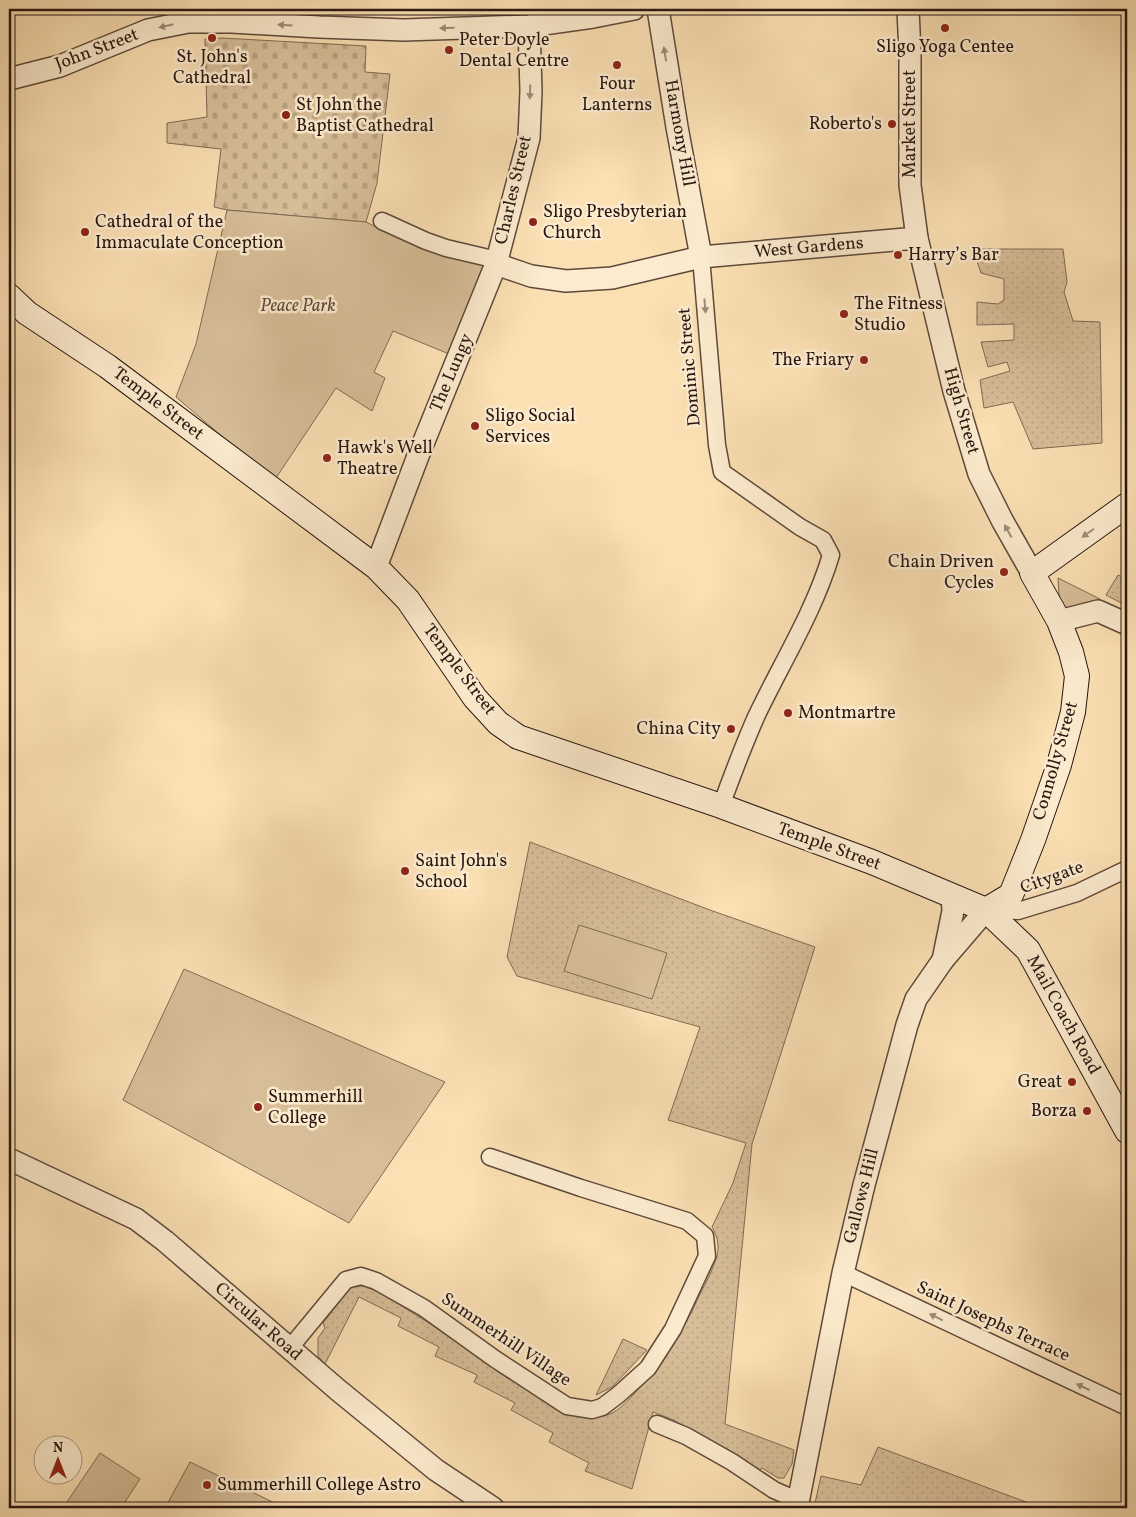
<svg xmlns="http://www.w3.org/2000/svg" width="1136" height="1517" viewBox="0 0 1136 1517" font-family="Vollkorn,serif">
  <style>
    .grass { fill: url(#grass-dots); stroke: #806a54 }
    .cemetery { fill: url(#cemetery-stones); stroke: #806a54 }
    .park { fill: #d7be98; stroke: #806a54 }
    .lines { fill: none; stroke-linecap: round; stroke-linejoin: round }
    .minor-casing { stroke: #5d493a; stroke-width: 19 }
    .tertiary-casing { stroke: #5d493a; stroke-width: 24 }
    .secondary-casing { stroke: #281711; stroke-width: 26 }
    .minor { stroke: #fcebce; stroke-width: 16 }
    .tertiary { stroke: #fcebce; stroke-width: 21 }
    .secondary { stroke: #fcebce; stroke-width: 24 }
    .oneway { fill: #9d8c79 }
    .poi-dot { fill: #8f2418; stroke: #fcebce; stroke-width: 2 }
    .labels { text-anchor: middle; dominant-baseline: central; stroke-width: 5; stroke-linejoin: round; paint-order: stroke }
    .poi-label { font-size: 18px; fill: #281711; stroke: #fcebce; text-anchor: start }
    .street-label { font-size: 18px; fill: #281711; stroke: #fcebce }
    .park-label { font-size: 18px; font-style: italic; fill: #5d493a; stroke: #fcebce }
  </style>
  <defs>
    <pattern id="grass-dots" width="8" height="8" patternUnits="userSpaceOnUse" patternTransform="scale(1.25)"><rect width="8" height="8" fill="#d7be98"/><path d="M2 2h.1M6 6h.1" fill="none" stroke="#b9a382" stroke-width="1.8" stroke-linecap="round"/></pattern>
    <pattern id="cemetery-stones" width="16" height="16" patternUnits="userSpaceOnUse" patternTransform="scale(1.25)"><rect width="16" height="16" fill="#d7be98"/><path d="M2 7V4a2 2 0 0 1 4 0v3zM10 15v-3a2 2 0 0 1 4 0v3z" fill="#b9a382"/></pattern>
  </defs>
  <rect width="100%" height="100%" fill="#fbe0b4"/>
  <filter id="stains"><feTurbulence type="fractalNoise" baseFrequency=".004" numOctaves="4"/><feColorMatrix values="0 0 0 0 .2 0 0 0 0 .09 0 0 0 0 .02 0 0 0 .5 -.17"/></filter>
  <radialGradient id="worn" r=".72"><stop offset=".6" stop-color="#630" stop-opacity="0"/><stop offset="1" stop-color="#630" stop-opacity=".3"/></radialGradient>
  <g class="grass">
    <path d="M973 249H1063L1067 282 1064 292 1073 321 1100 322 1102 443 1033 449 1013 402 984 408 980 380 1010 371 1007 362 988 367 981 342 1014 340V324L977 325V302L998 304 1004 300V279L981 273Z"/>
    <path d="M1118 575 1127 579V606L1106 595Z"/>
    <path d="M530 842 710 910 815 947 752 1144 725 1424 794 1450 792 1464 784 1478H778L762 1468 757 1473 674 1420 653 1412 632 1489 585 1471 589 1463 549 1442 553 1433 511 1410 515 1403 474 1382 477 1375 435 1356 439 1347 398 1326 401 1318 359 1297 325 1364 318 1356V1338L325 1328 323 1323 350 1288 357 1286H365L379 1292 429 1323 555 1409C572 1415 592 1422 610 1414 619 1410 627 1402 633 1395 663 1365 683 1332 700 1294 706 1283 712 1271 716 1259 720 1248 718 1237 712 1227L733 1183 746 1143 668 1120 700 1027 517 976 507 957Z"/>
    <path d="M623 1339 647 1350 612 1387 596 1395Z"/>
    <path d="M878 1447 1042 1508H814L821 1476 861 1485Z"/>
  </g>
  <path class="cemetery" d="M222 38 366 46 365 72 390 74 377 183 366 222 227 210 214 207 221 149 167 143V123L207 117 205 39Z"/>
  <g class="park">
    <path d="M227 210 366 222 401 239 433 250 485 262 454 356 393 331 374 372 385 378 372 411 336 388 274 481 176 397 196 344Z"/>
    <path d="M1058 578 1100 599 1073 607 1064 608 1059 595Z"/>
    <path d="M579 925 667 953 652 999 564 971Z"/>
    <path d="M184 969 445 1082 349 1223 123 1100Z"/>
    <path d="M100 1453 140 1479 121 1508H63Z"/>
    <path d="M190 1462 285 1508H165Z"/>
  </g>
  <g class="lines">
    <g class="minor-casing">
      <g id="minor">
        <path d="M382 221 426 241 446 248 497 260"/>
        <path d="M701 257 717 445 722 472 800 527 823 540 831 555C814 612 781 664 756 717 743 746 732 776 721 806"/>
        <path d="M986 910 1018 911 1077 893 1127 869"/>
        <path d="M843 1273 1127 1407"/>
        <path d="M289 1349 346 1280 361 1276 376 1281 424 1308 495 1359 567 1406 592 1410 602 1407 618 1395 648 1368 673 1329 707 1256 705 1236 687 1221 581 1188 490 1157"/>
        <path d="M657 1424 686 1436 732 1462 774 1490 799 1501"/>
      </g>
    </g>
    <g class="tertiary-casing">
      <g id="tertiary">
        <path d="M658 9 677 127 701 257"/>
        <path d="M908 9 910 54V185L917 238 954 391 979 474 1002 520 1032 573"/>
        <path d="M9 79 60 66 148 30 188 22H232L319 27 404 30 529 26 593 17 634 9"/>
        <path d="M496 264 531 276 566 281 612 278 701 257 917 238"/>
        <path d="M376 567 418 456 496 264 529 138 531 91 529 26"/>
        <path d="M1059 621 1098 611 1127 624"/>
        <path d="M943 960 953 911 952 895"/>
        <path d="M9 1159 136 1219 165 1241 338 1390 436 1470 493 1508"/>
        <path d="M797 1508 843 1273 864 1185 907 1025 916 999 943 960 986 910"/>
      </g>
    </g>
    <g class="secondary-casing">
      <g id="secondary">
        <path d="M9 296 27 313 107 366 376 567 408 600 475 698 498 723 518 737 721 806 872 862 986 910 1028 950 1127 1131"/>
        <path d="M986 910 1011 895 1033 840 1059 765 1073 712 1077 676 1071 652 1059 621 1032 573 1127 505"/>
      </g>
    </g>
    <use href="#minor" class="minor"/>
    <use href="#tertiary" class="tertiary"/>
    <use href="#secondary" class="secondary"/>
  </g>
  <defs><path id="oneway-solid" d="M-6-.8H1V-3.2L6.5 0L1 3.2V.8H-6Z" transform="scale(1.25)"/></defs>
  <g class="oneway">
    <use href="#oneway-solid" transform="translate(285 25) rotate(-176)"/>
    <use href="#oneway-solid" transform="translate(166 26) rotate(167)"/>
    <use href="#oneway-solid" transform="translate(447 28) rotate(178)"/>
    <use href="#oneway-solid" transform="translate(665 54) rotate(-99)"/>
    <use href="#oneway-solid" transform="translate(530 92) rotate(92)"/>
    <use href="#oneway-solid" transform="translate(705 306) rotate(85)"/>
    <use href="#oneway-solid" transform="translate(1008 531) rotate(-119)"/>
    <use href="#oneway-solid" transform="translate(1088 533) rotate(145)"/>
    <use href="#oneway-solid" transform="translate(936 1317) rotate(-154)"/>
    <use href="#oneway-solid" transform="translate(1083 1387) rotate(-155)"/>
  </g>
  <g class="poi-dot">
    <circle cx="945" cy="28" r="5"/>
    <circle cx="212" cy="38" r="5"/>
    <circle cx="449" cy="50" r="5"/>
    <circle cx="617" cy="65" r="5"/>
    <circle cx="286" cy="115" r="5"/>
    <circle cx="892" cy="124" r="5"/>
    <circle cx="533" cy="222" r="5"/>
    <circle cx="85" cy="232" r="5"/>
    <circle cx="898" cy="255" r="5"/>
    <circle cx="844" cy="314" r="5"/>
    <circle cx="864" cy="360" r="5"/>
    <circle cx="475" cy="426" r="5"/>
    <circle cx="327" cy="458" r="5"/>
    <circle cx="1004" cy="572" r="5"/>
    <circle cx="788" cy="713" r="5"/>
    <circle cx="731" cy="729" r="5"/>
    <circle cx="405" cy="871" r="5"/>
    <circle cx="1072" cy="1082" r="5"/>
    <circle cx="258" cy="1107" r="5"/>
    <circle cx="1087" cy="1111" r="5"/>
    <circle cx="207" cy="1485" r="5"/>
  </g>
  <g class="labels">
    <g class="poi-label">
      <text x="459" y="40">Peter Doyle<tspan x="459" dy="21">Dental Centre</tspan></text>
      <text x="945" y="47" text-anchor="middle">Sligo Yoga Centee</text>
      <text x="212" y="57" text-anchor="middle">St. John's<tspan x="212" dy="21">Cathedral</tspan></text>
      <text x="617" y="84" text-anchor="middle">Four<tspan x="617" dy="21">Lanterns</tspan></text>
      <text x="296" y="105">St John the<tspan x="296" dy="21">Baptist Cathedral</tspan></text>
      <text x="882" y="124" text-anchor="end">Roberto's</text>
      <text x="543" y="212">Sligo Presbyterian<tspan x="543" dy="21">Church</tspan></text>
      <text x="95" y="222">Cathedral of the<tspan x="95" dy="21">Immaculate Conception</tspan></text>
      <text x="908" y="255">Harry’s Bar</text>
      <text x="854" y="304">The Fitness<tspan x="854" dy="21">Studio</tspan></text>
      <text x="854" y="360" text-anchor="end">The Friary</text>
      <text x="485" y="416">Sligo Social<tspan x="485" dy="21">Services</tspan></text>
      <text x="337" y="448">Hawk's Well<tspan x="337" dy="21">Theatre</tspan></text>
      <text x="994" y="562" text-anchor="end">Chain Driven<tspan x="994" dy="21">Cycles</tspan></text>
      <text x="798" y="713">Montmartre</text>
      <text x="721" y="729" text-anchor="end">China City</text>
      <text x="415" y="861">Saint John's<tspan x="415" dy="21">School</tspan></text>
      <text x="1062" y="1082" text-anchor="end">Great</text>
      <text x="268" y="1097">Summerhill<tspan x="268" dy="21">College</tspan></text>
      <text x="1077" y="1111" text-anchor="end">Borza</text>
      <text x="217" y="1485">Summerhill College Astro</text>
    </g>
    <g class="street-label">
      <text transform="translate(97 50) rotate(-21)">John Street</text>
      <text transform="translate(910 124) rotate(-90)">Market Street</text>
      <text transform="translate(679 133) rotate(80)">Harmony Hill</text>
      <text transform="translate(514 190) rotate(-77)">Charles Street</text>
      <text transform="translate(809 248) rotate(-5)">West Gardens</text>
      <text transform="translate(690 367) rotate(-95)">Dominic Street</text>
      <text transform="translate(452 373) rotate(-67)">The Lungy</text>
      <text transform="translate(158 404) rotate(37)">Temple Street</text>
      <text transform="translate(961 411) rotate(74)">High Street</text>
      <text transform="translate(459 670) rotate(53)">Temple Street</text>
      <text transform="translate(1056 761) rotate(-74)">Connolly Street</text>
      <text transform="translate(829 847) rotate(20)">Temple Street</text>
      <text transform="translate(1052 878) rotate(-20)">Citygate</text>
      <text transform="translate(1063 1015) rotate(61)">Mail Coach Road</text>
      <text transform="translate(862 1196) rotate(-76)">Gallows Hill</text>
      <text transform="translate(258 1322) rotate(41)">Circular Road</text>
      <text transform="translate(993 1322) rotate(25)">Saint Josephs Terrace</text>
      <text transform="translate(506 1340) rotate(34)">Summerhill Village</text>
    </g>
    <g class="park-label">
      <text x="298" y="306">Peace Park</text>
    </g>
  </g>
  <rect width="1136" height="1517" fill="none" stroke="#fbe0b4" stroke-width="30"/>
  <rect x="10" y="10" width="1116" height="1497" fill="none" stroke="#281711" stroke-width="2.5"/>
  <rect x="15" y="15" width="1106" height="1487" fill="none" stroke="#281711"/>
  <g transform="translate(58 1460)"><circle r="24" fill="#fcebce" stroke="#a79682"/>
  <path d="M0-4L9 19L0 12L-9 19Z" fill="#8f2418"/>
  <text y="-8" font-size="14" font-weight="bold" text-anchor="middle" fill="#281711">N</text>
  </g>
  <rect width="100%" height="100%" filter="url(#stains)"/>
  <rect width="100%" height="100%" fill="url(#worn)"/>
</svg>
